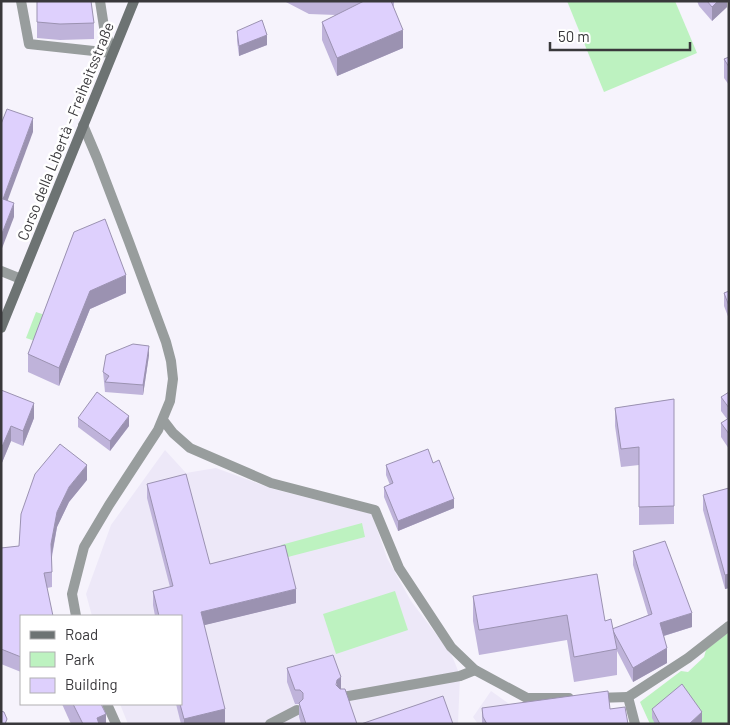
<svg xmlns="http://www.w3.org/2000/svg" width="730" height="725" viewBox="0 0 730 725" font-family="Barlow,sans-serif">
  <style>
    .built { fill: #ede8f8 }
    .green { fill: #bdf2c0 }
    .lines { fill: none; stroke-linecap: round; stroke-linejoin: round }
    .service { stroke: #989d9d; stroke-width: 10 }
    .minor { stroke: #989d9d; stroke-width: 10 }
    .secondary { stroke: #6d7373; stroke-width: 10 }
    .wall { fill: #bfb3da }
    .shaded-wall { fill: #9b92b1 }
    .building { fill: #ded0fd; stroke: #9b92b1 }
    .labels { text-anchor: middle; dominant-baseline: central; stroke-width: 5; stroke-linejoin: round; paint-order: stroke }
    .street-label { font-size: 15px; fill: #39383b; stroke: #fff }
  </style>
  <rect width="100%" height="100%" fill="#f6f3fc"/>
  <g class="built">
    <path d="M165 450 186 473 216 468 273 489 372 514 387 558 411 601 451 654 455 663 460 676 458 724H128L120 704H181V616H92L86 594 111 525Z"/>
    <path d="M491 691 526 716 626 724H478L473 717Z"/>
  </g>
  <g class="green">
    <path d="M567 1H675L697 53 604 92Z"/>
    <path d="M36 312 45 315 35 341 26 338Z"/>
    <path d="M362 523 365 537 284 558 281 545Z"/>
    <path d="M395 591 408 630 336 654 323 614Z"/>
    <path d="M729 632V724H650L640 702 681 671 688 672 704 657 706 650Z"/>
  </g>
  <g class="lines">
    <g class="service">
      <path d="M21 1 29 44 112 53"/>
      <path d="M343 697 460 676 475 670"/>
      <path d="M270 724 297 710"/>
    </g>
    <g class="minor">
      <path d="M100 1 104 27 112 53"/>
      <path d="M1 271 21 279"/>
      <path d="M163 420 173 433 190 448 271 483 375 510 399 568 451 647 475 670 527 698H569"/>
      <path d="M76 616 72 594 84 547 109 505 158 430 170 401 173 379 171 361 166 342 129 242 97 158 83 125"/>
      <path d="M628 697 688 658 729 626"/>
      <path d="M628 697 635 724"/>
      <path d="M596 698 628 697"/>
      <path d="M107 704 116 724"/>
    </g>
    <path class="secondary" d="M1 328 134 1"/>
  </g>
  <g class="wall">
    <path d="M37 1 94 23V39L60 40 37 38Z"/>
    <path d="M284 1H394V8L403 48 337 76 322 40V22L336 15 309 14Z"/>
    <path d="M697 1H727V7L712 21 699 6Z"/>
    <path d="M237 31 267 45 239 56 237 41Z"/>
    <path d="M729 57V85L724 78V59Z"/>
    <path d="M74 232 126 293 90 309 59 386 28 372V354Z"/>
    <path d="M729 291V319L724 306V293Z"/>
    <path d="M149 355 143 395 105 392 103 372Z"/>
    <path d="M1 390 34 418 23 446 11 441 1 465Z"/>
    <path d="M729 392V449L721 437V423L727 419 721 411V397Z"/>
    <path d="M674 399V524L639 525V465L621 467 615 426V408Z"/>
    <path d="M78 418 129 426 110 451 78 427Z"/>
    <path d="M433 463 454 508 398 531 384 497V487L390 485 386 475V465Z"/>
    <path d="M87 480 69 502 57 527 52 557V587L47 588 21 616V672L1 664V548L19 546Z"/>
    <path d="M147 484 210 564 296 603 204 625 225 724H181L176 704H181V616H155L153 605V591L170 587 147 498Z"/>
    <path d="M729 488V588L725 589 703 510V495Z"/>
    <path d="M633 551 692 627 664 636 667 663 633 682 617 651V675L574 682 567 640 479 655 473 621V596L605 621 613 629 648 615 633 565Z"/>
    <path d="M287 668 341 689 357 724H301L299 717V704H295L287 682Z"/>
    <path d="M62 704H101L106 724H71Z"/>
    <path d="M482 708 610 709 628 724H482Z"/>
    <path d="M652 709 702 722 700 724H655L652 718Z"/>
  </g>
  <g class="shaded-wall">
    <path d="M718 1H727V7L712 21V7Z"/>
    <path d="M403 30V48L337 76V58Z"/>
    <path d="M267 35V45L239 56V46Z"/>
    <path d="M33 118V132L3 213V199Z"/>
    <path d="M14 203V217L1 251V236Z"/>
    <path d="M126 275V293L90 309 59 386V368L90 291Z"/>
    <path d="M149 346V355L143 395V385Z"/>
    <path d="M34 403V418L23 446V431Z"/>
    <path d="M129 416V426L110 451V441Z"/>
    <path d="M11 426V441L1 465V449Z"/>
    <path d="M87 465V480L69 502 57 527 51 559V544L57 512 69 487Z"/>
    <path d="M454 499V508L398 531V521Z"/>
    <path d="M729 574V588L725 589V575Z"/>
    <path d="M296 589V603L201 626V612Z"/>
    <path d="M692 613V627L660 637V623Z"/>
    <path d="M667 648V663L633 682V668Z"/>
    <path d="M341 677V691L337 694V680Z"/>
    <path d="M225 709V724H184V719Z"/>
    <path d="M702 712V722L700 724H689Z"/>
    <path d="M106 714V724H97V718Z"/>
  </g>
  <g class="building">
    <path d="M37 1H91L94 23 60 24 37 22Z"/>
    <path d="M364 1H391L403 30 337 58 322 22Z"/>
    <path d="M707 1H718L712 7Z"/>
    <path d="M262 20 267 35 239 46 237 31Z"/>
    <path d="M729 57V67L724 59Z"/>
    <path d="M7 109 33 118 3 199 14 203 1 236V124Z"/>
    <path d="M105 219 126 275 90 291 59 368 28 354 74 232Z"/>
    <path d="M729 291V306L724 293Z"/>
    <path d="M133 344 149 346 143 385 105 382 109 376 103 372 106 355Z"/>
    <path d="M1 390 34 403 23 431 11 426 1 449Z"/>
    <path d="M97 392 129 416 110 441 78 418Z"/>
    <path d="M729 392V408L721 397Z"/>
    <path d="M674 399V506L639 507V447L621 449 615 408Z"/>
    <path d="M729 418V434L721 423Z"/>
    <path d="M60 444 87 465 69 487 57 512 51 544 52 572 44 573 53 616H21V657L1 649V548L19 546 21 514 35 474Z"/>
    <path d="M428 449 433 463 439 460 454 499 398 521 384 487 393 483 386 465Z"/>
    <path d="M186 474 210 564 285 545 296 589 201 612 225 709 184 719 180 704H181V616H159L153 591 173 586 147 484Z"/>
    <path d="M729 488V574L725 575 703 495Z"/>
    <path d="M665 541 692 613 660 623 667 648 633 668 612 629 652 614 633 551Z"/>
    <path d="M597 574 605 621 611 619 617 649 574 657 567 615 479 630 473 596Z"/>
    <path d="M333 655 341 677 337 680 336 685 340 689H345L357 724H306L299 703 303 699V693L300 690H295L287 668Z"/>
    <path d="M682 684 702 712 689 724H660L652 709Z"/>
    <path d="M608 691 610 709 625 707 628 724H487L483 717 482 708Z"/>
    <path d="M443 696 453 724H361Z"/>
    <path d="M73 704H101L106 714 97 718 99 724H83Z"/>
    <path d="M1 711 4 712 7 719 5 724H1Z"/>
  </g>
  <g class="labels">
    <g class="street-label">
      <text transform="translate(65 131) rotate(-68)">Corso della Libertà - Freiheitsstraße</text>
    </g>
  </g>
  <rect width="730" height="725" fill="none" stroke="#39383b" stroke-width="5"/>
  <rect x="20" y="615" width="162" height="90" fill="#ffffff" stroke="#b0afb1"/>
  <rect x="30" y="631" width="25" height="8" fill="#6d7373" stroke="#b0afb1"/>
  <text x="65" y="640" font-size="15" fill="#39383b">Road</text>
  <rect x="30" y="652" width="25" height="15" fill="#bdf2c0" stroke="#b0afb1"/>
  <text x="65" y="665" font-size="15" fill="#39383b">Park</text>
  <rect x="30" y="678" width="25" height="15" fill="#ded0fd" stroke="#b0afb1"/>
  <text x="65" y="690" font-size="15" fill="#39383b">Building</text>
  <path d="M550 42v8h140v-8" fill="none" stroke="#39383b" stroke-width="2.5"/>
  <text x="558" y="42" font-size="15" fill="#39383b" stroke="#ffffff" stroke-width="4" paint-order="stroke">50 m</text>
</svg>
